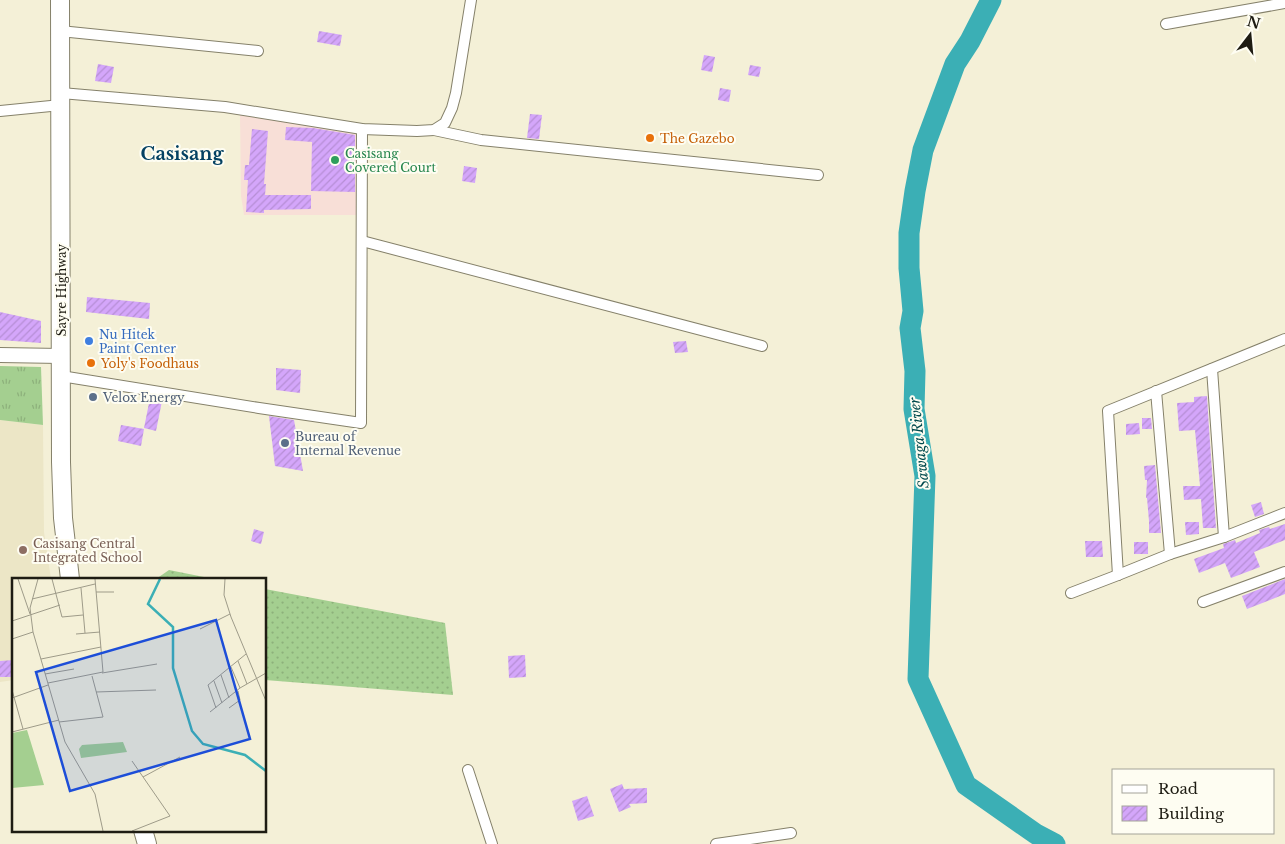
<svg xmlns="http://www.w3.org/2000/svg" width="1285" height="844" viewBox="0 0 1285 844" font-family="'Libre Baskerville',serif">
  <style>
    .commercial { fill: #f8dfd7 }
    .built { fill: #ece6c6 }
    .grass { fill: url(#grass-dots) }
    .park { fill: url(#park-tufts) }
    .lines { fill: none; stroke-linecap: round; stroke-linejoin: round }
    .river { stroke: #3bafb5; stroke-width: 21 }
    .building { fill: url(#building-hatch) }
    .street-casing { stroke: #85816a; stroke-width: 12 }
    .secondary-casing { stroke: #85816a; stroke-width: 16 }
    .highway-casing { stroke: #85816a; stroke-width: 20 }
    .street { stroke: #fff; stroke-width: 10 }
    .secondary { stroke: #fff; stroke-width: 14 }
    .highway { stroke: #fff; stroke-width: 18 }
    .food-dot { fill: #e8710a; stroke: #fefdf2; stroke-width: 2 }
    .leisure-dot { fill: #2e9e5b; stroke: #fefdf2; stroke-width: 2 }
    .shop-dot { fill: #3f7fe0; stroke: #fefdf2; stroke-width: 2 }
    .service-dot { fill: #5c6f8a; stroke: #fefdf2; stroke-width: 2 }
    .education-dot { fill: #8d6e63; stroke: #fefdf2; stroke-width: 2 }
    .labels { text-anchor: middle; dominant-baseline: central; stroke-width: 4; stroke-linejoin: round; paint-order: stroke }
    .food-label { font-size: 12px; fill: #c56008; stroke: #fefdf2; text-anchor: start }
    .leisure-label { font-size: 12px; fill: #27864d; stroke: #fefdf2; text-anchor: start }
    .street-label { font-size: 12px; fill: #1e1c13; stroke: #fefdf2 }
    .shop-label { font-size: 12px; fill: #366cbe; stroke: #fefdf2; text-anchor: start }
    .service-label { font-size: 12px; fill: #4e5e75; stroke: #fefdf2; text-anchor: start }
    .education-label { font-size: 12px; fill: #785e54; stroke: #fefdf2; text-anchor: start }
    .water-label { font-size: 14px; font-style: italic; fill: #00494d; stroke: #fefdf2 }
    .district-label { font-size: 18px; font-weight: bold; fill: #044162; stroke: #fefdf2 }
    .inset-river { fill: none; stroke: #3bafb5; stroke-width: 2.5 }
    .inset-road { fill: none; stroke: #9e9b89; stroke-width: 1 }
    .view { fill: #1d4ed8; fill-opacity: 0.15; stroke: #1d4ed8; stroke-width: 2.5 }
    .inset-edge { fill: none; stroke: #1e1c13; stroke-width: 2.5 }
  </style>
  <defs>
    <pattern id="grass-dots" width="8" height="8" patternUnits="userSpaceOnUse" patternTransform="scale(1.25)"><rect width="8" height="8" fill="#a4cf90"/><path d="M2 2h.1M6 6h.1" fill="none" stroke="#8db17b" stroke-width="1.8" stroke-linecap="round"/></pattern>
    <pattern id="park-tufts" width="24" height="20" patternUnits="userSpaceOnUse" patternTransform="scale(1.25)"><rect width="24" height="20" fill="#a4cf90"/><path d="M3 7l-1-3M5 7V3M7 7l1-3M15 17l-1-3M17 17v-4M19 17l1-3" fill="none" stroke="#8db17b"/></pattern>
    <pattern id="building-hatch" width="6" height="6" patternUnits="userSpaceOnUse" patternTransform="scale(1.25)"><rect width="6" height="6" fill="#d4a6fa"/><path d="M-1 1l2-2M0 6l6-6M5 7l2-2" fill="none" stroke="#b68ed5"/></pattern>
  </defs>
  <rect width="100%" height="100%" fill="#f4f0d7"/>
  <path class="commercial" d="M240 115 362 129 359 215H244L241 196Z"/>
  <path class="built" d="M0 420 43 425 44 532 51 579H14V680L0 682Z"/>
  <g class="grass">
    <path d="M169 570 214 579H156Z"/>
    <path d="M265 589 445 623 453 695 265 680Z"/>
  </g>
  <path class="park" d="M0 366 41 367 43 425 0 420Z"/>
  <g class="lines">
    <path class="river" d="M991 0 970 41 955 64 923 150 915 191 909 233V268L913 311 910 328 915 371 914 409 925 476 918 679 966 785 1036 834 1055 844"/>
  </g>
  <g class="building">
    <path d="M319 31 342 35 340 46 317 42Z"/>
    <path d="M704 55 715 57 712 72 701 70Z"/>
    <path d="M98 64 114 67 111 83 95 81Z"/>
    <path d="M750 65 761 67 759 77 748 75Z"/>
    <path d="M720 88 731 90 729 102 718 100Z"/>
    <path d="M530 114 542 115 539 139 527 138Z"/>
    <path d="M286 127 313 128 355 135V192L311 191 312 142 285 140Z"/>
    <path d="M252 129 268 131 264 184H266L265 195H311V209L264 210V213L246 212 248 180H244L245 165H249Z"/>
    <path d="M464 166 477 168 475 183 462 181Z"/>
    <path d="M87 297 150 303 149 319 86 312Z"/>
    <path d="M0 312 41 321V343L0 340Z"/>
    <path d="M686 341 688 352 675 353 673 342Z"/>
    <path d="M276 368 301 370 300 393 276 390Z"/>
    <path d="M1207 396 1209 428 1216 528H1203L1201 499 1184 500 1183 486H1200L1195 430 1179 431 1177 403 1194 402V397Z"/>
    <path d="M150 398 162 401 156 431 144 428Z"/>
    <path d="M269 416 294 420 303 471 275 466Z"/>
    <path d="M1142 418H1151L1152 429H1142Z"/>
    <path d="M1139 423 1140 434 1126 435V424Z"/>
    <path d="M121 425 144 429 141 446 118 441Z"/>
    <path d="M1155 465 1161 533H1149V521L1147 498H1146L1147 480H1145L1144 466Z"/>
    <path d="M1261 502 1264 514 1255 517 1251 505Z"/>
    <path d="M1185 522H1199V534L1186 535Z"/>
    <path d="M1285 524V540L1254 552 1260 567 1231 578 1225 563 1199 573 1194 559 1224 548 1223 544 1235 540 1236 543 1260 533 1259 530 1269 527 1270 529Z"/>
    <path d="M254 529 264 532 261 544 251 541Z"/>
    <path d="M1085 541H1102L1103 557H1086Z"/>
    <rect x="1134" y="542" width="14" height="12"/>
    <path d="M1285 579V594L1247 609 1242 596Z"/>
    <path d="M525 655 526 677 509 678 508 656Z"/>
    <path d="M14 660V677H0V661Z"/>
    <path d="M622 784 624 789 647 788V803L629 804 631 807 619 812 610 789Z"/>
    <path d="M587 796 594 816 578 821 572 801Z"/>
  </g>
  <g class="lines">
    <g class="street-casing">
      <g id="street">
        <path d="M1166 24 1285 3"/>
        <path d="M60 31 258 51"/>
        <path d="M61 93 225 107 362 129 417 131 434 130 445 123 452 108 456 93 471 0"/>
        <path d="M0 111 61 105"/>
        <path d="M434 130 481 140 818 175"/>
        <path d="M362 241 762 346"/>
        <path d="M1212 369 1224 537"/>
        <path d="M61 376 259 408 361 423 362 129"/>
        <path d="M1156 391 1170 554"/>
        <path d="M1118 575 1108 411 1285 339"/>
        <path d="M1071 593 1118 575 1170 554 1224 537 1285 513"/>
        <path d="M1203 602 1285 572"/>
        <path d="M468 770 492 844"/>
        <path d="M716 844 791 833"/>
      </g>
    </g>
    <g class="secondary-casing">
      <path id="secondary" d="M0 355 61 356"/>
    </g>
    <g class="highway-casing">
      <g id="highway">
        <path d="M60 0 61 462 63 518 70 579"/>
        <path d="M143 830 147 844"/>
      </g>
    </g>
    <use href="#street" class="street"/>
    <use href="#secondary" class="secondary"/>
    <use href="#highway" class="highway"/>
  </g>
  <g class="food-dot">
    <circle cx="650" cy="138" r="5"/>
    <circle cx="91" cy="363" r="5"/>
  </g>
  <circle class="leisure-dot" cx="335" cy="160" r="5"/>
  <circle class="shop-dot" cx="89" cy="341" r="5"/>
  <g class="service-dot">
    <circle cx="93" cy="397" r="5"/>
    <circle cx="285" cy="443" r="5"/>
  </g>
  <circle class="education-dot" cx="23" cy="550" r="5"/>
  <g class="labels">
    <g class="food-label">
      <text x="660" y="138">The Gazebo</text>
      <text x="101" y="363">Yoly's Foodhaus</text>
    </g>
    <g class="leisure-label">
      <text x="345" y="153">Casisang<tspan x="345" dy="14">Covered Court</tspan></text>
    </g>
    <g class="street-label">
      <text transform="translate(61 290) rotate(-90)">Sayre Highway</text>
    </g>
    <g class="shop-label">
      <text x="99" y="334">Nu Hitek<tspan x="99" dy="14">Paint Center</tspan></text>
    </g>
    <g class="service-label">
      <text x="103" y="397">Velox Energy</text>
      <text x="295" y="436">Bureau of<tspan x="295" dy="14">Internal Revenue</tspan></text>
    </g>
    <g class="education-label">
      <text x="33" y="543">Casisang Central<tspan x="33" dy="14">Integrated School</tspan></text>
    </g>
    <g class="water-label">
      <text transform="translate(919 443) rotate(-96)">Sawaga River</text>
    </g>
    <g class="district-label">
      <text x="182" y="154">Casisang</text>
    </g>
  </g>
  <g transform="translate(12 578)">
    <rect width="254" height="254" fill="#f4f0d7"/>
    <path d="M15 152 32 207 0 210V155ZM111 164 115 174 69 180 67 171 70 167Z" fill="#a4cf90"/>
    <path class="inset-river" d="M148 1 136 26 161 49V90L180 153 191 166 233 177 254 193"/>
    <path class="inset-road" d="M6 1 18 36M26 1 18 30 21 54 53 164 83 216 91 253M40 1 50 39 71 37M213 1 212 17 219 39 254 123M69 10 73 55M84 14H102M20 21 83 6M0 43 48 27M188 51 218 36M64 56 88 54M0 61 21 54M29 81 89 69M226 83 235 106M219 89 228 110M90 95 145 86M33 96 62 91M209 97 217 120M202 103 210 125M36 105 91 94 83 1M0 112 11 151M84 114 144 112M0 120 36 107M204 130 196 107 234 76M217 130 228 122 226 113M198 134 228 110 254 95M47 144 91 139 80 98M0 154 47 142M131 199 168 179M120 253 158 238 120 183"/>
    <path class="view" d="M204 42 238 161 58 213 24 94Z"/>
    <rect width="254" height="254" class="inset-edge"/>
  </g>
  <rect x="1112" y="769" width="162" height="65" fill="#fefdf2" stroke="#a4a399"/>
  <rect x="1122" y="785" width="25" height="8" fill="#ffffff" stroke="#a4a399"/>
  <text x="1158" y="794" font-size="15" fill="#1e1c13">Road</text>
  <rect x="1122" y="806" width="25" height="15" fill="url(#building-hatch)" stroke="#a4a399"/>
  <text x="1158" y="819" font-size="15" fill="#1e1c13">Building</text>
  <g transform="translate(1250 35) rotate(16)" stroke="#fefdf2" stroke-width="4" paint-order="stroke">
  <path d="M0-4L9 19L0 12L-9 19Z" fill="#1e1c13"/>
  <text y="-8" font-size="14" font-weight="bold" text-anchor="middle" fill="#1e1c13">N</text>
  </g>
</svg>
